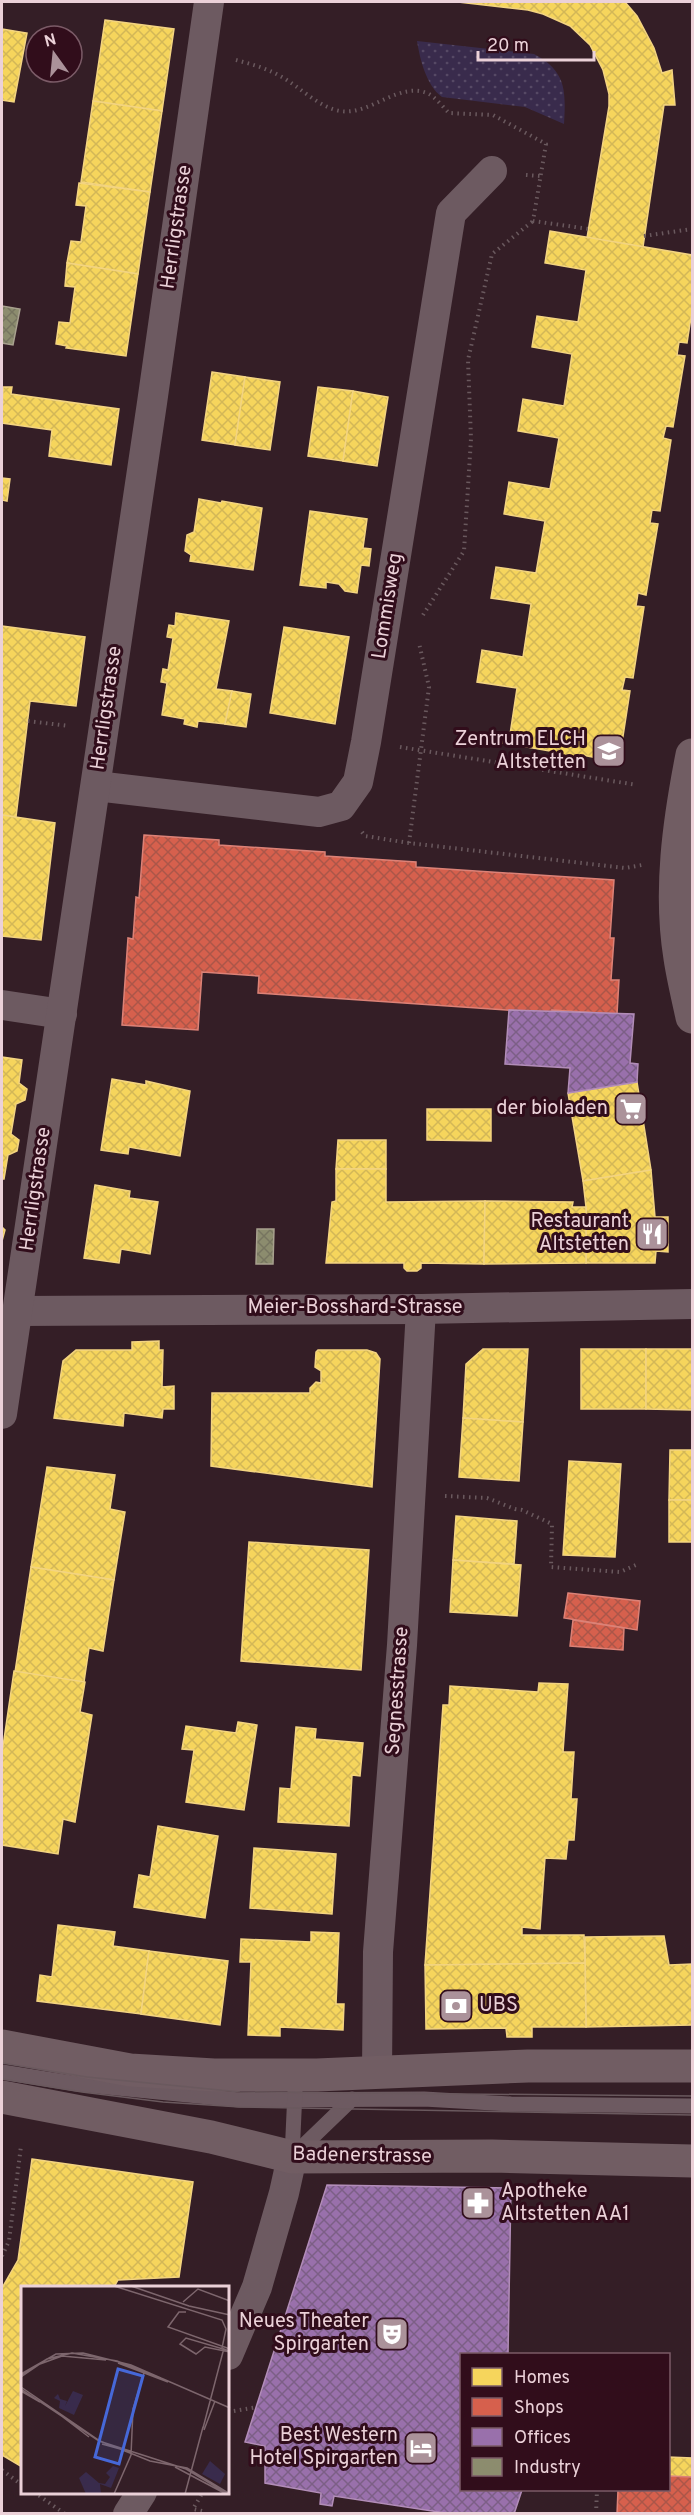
<svg xmlns="http://www.w3.org/2000/svg" width="694" height="2515" viewBox="0 0 694 2515" font-family="Overpass,sans-serif">
  <style>
    .park { fill: url(#park-dots) }
    .homes { fill: url(#homes-cross-hatch); stroke: #f3d481; stroke-width: 1.5 }
    .shops { fill: url(#shops-cross-hatch); stroke: #dc8277; stroke-width: 1.5 }
    .offices { fill: url(#offices-cross-hatch); stroke: #b28db8; stroke-width: 1.5 }
    .industry { fill: url(#industry-cross-hatch); stroke: #a8a18e; stroke-width: 1.5 }
    .lines { fill: none; stroke-linecap: round; stroke-linejoin: round }
    .path { stroke: #6a595e; stroke-width: 4; stroke-dasharray: 1.5 4.5; stroke-linecap: butt }
    .lane { stroke: #6d5a61; stroke-width: 15 }
    .street { stroke: #6d5a61; stroke-width: 30 }
    .secondary { stroke: #715d63; stroke-width: 33 }
    .tram { stroke: #6a595e; stroke-width: 1.5 }
    .labels { text-anchor: middle; dominant-baseline: central; stroke-width: 6; stroke-linejoin: round; paint-order: stroke }
    .street-label { font-size: 20px; fill: #ebd1d8; stroke: #310d1b }
    .poi-label { font-size: 20px; fill: #ebd1d8; stroke: #310d1b; text-anchor: end }
    .inset-road { fill: none; stroke: #7d666d; stroke-width: 1.5 }
    .view { fill: #4668d8; fill-opacity: 0.15; stroke: #4668d8; stroke-width: 3 }
    .inset-edge { fill: none; stroke: #ebd1d8; stroke-width: 3 }
  </style>
  <defs>
    <pattern id="park-dots" width="8" height="8" patternUnits="userSpaceOnUse" patternTransform="scale(1.5)"><rect width="8" height="8" fill="#392b4c"/><path d="M2 2h.1M6 6h.1" fill="none" stroke="#564965" stroke-width="1.8" stroke-linecap="round"/></pattern>
    <pattern id="homes-cross-hatch" width="8" height="8" patternUnits="userSpaceOnUse" patternTransform="scale(1.5)"><rect width="8" height="8" fill="#f6d55c"/><path d="M0 0l8 8M0 8l8-8" fill="none" stroke="#d3b757"/></pattern>
    <pattern id="shops-cross-hatch" width="8" height="8" patternUnits="userSpaceOnUse" patternTransform="scale(1.5)"><rect width="8" height="8" fill="#d6604d"/><path d="M0 0l8 8M0 8l8-8" fill="none" stroke="#ab5649"/></pattern>
    <pattern id="offices-cross-hatch" width="8" height="8" patternUnits="userSpaceOnUse" patternTransform="scale(1.5)"><rect width="8" height="8" fill="#9970ab"/><path d="M0 0l8 8M0 8l8-8" fill="none" stroke="#7c5f86"/></pattern>
    <pattern id="industry-cross-hatch" width="8" height="8" patternUnits="userSpaceOnUse" patternTransform="scale(1.5)"><rect width="8" height="8" fill="#8c8c6e"/><path d="M0 0l8 8M0 8l8-8" fill="none" stroke="#777560"/></pattern>
  </defs>
  <rect width="100%" height="100%" fill="#341e26"/>
  <path class="park" d="M417 41 534 54C566 71 566 90 564 124L525 107 442 97C426 85 420 59 417 41Z"/>
  <g class="homes">
    <path d="M458 2H625L637 16 654 48 662 73 672 70 675 105H664L643 247 587 238 609 106V94L603 70 590 45 570 26 543 14 528 10Z"/>
    <path d="M105 20 174 29 162 111 93 101Z"/>
    <path d="M2 29 27 33 14 102 2 100Z"/>
    <path d="M93 101 162 111 150 192 81 182Z"/>
    <path d="M79 183 150 192 138 274 67 263 71 241 81 242 86 206 76 205Z"/>
    <path d="M550 231 692 255V311L687 343 679 342 677 355 685 356 673 427 666 426 663 438 671 440 660 511 652 510 650 523 658 524 646 595 638 593 636 606 644 607 633 678 625 677 622 690 630 691 619 762 582 755 580 768 549 763 550 751 503 743V740L509 741 517 688 477 682 482 650 523 657 531 604 491 598 496 567 536 573 545 521 504 514 509 482 550 489 559 438 518 431 523 399 564 406 572 354 532 347 537 316 578 322 586 270 545 263Z"/>
    <path d="M67 263 138 274 126 356 66 348 67 346 56 344 59 322 70 323 75 287 65 286Z"/>
    <path d="M212 372 245 377 235 445 202 440Z"/>
    <path d="M245 377 280 382 270 450 235 445Z"/>
    <path d="M3 387H12L11 394 119 409 111 465 49 456 52 430 2 423Z"/>
    <path d="M318 387 353 391 343 461 308 456Z"/>
    <path d="M353 391 388 397 377 466 343 461Z"/>
    <path d="M2 478 10 479 7 501 2 500Z"/>
    <path d="M199 499 221 503 222 501 262 508 253 570 190 561 191 555 185 551 187 535 194 532Z"/>
    <path d="M310 511 367 519 363 548 371 549 369 566 361 565 357 593 345 591 339 584 326 582V588L300 585Z"/>
    <path d="M176 613 229 621 216 689 232 691 225 724 198 721 197 727 184 724 185 719 162 715 167 683 161 682 163 669 168 670 173 638 167 637 169 625 175 626Z"/>
    <path d="M2 626 85 637 76 706 30 701 16 817 2 815Z"/>
    <path d="M284 627 349 637 335 724 270 713Z"/>
    <path d="M232 691 251 694 246 727 225 724Z"/>
    <path d="M2 815 55 823 41 940 2 936Z"/>
    <path d="M2 1057 22 1060 19 1083 27 1089 25 1100 16 1104 11 1134 19 1140 17 1151 8 1155 4 1179H2Z"/>
    <path d="M112 1079 146 1085V1081L190 1091 180 1156 129 1147 128 1154 101 1150Z"/>
    <path d="M637 1082 651 1170 583 1181 568 1093Z"/>
    <path d="M427 1109H491V1141L427 1140Z"/>
    <path d="M338 1140H386V1169H336Z"/>
    <path d="M336 1169H386V1202L485 1201 484 1264 421 1263V1268L417 1271H407L404 1268V1263H326L332 1202 336 1201Z"/>
    <path d="M651 1170 655 1217H668V1252L656 1251 655 1263H586V1207L583 1181Z"/>
    <path d="M95 1185 130 1191 129 1198 158 1202 150 1254 121 1249 119 1263 84 1258Z"/>
    <path d="M485 1201 573 1202 572 1207H586V1263L484 1264Z"/>
    <path d="M2 1227 5 1230 2 1241Z"/>
    <path d="M159 1341V1350H163L162 1387 174 1386V1409H163L162 1418 124 1413 123 1426 54 1418 63 1361 76 1350H132V1342Z"/>
    <path d="M483 1349H528L523 1422 463 1418 466 1364Z"/>
    <rect x="581" y="1349" width="65" height="60"/>
    <path d="M646 1349H692V1410L646 1409Z"/>
    <path d="M318 1350H367L376 1353 380 1359 372 1487 211 1466 212 1393H310V1388L316 1382 321 1383V1371L315 1367 316 1352Z"/>
    <path d="M463 1418 523 1422 519 1481 459 1477Z"/>
    <path d="M670 1450H692V1500H669Z"/>
    <path d="M569 1461 621 1464 615 1557 563 1555Z"/>
    <path d="M47 1467 115 1475 110 1509 125 1512 114 1580 31 1567Z"/>
    <rect x="669" y="1500" width="23" height="42"/>
    <path d="M456 1516 517 1521 514 1564 453 1560Z"/>
    <path d="M249 1542 369 1550 361 1670 241 1661Z"/>
    <path d="M453 1560 521 1565 517 1616 450 1612Z"/>
    <path d="M31 1567 114 1580 103 1651 89 1648 84 1682 15 1672Z"/>
    <path d="M14 1671 85 1682 80 1712 92 1715 75 1822 63 1819 58 1854 2 1845V1753Z"/>
    <path d="M539 1683 568 1684 563 1752H574L571 1799H577L574 1840H568L566 1859 545 1858 540 1929 522 1927V1935H584L585 1963 425 1965 443 1705H449L450 1686 538 1692Z"/>
    <path d="M238 1722 257 1725 244 1810 186 1802 194 1750 182 1749 186 1726 236 1733Z"/>
    <path d="M296 1727 316 1729 315 1739 363 1743 360 1776 352 1775 349 1826 278 1822 280 1788 291 1789Z"/>
    <path d="M158 1826 218 1836 205 1918 134 1907 139 1875 150 1877Z"/>
    <path d="M254 1848 336 1854 332 1914 250 1908Z"/>
    <path d="M58 1925 115 1932 113 1946 149 1951 141 2014 37 2001 40 1975 52 1977Z"/>
    <path d="M311 1932 339 1933 336 2004H344L343 2030 280 2027V2036L248 2035 251 1962H240L241 1939 311 1942Z"/>
    <path d="M664 1936 669 1965 692 1964V2025L586 2027 585 1937Z"/>
    <path d="M149 1951 228 1961 220 2025 141 2014Z"/>
    <path d="M585 1963 586 2027H532V2037H507L506 2028 426 2029 425 1965Z"/>
    <path d="M32 2159 193 2182 179 2277 118 2280 114 2287H22V2467L2 2455V2288L18 2260Z"/>
    <path d="M668 2457 692 2458V2477L668 2476Z"/>
  </g>
  <g class="shops">
    <path d="M144 835 219 840V845L325 852V856L416 862V867L614 880 610 938H614L611 980H619L617 1014 552 1010V1013L258 993 259 976 202 972 198 1030 122 1025 128 938 133 939 136 897 139 898Z"/>
    <path d="M568 1593 640 1601 637 1630 564 1618Z"/>
    <path d="M573 1620 624 1628 623 1650 570 1646Z"/>
    <path d="M668 2476 692 2477V2514H617L618 2490H668Z"/>
  </g>
  <g class="offices">
    <path d="M509 1010 634 1014 630 1063 638 1064 637 1082 568 1093 570 1068 505 1064Z"/>
    <path d="M327 2185 511 2188 508 2354H462V2490H522L514 2514H452L334 2496 332 2506 320 2504 321 2493 265 2483V2446L245 2442Z"/>
  </g>
  <g class="industry">
    <path d="M2 306 20 309 13 345 2 343Z"/>
    <path d="M257 1229H274L273 1264H256Z"/>
  </g>
  <g class="lines">
    <g class="path">
      <path d="M236 60C251 64 266 68 280 76 299 86 318 107 340 111 370 116 400 80 429 94 436 98 443 107 449 113L493 115 546 144 533 221 589 229"/>
      <path d="M526 175 540 176"/>
      <path d="M644 236 692 229"/>
      <path d="M423 615 464 551 471 439 468 360 492 254 533 221"/>
      <path d="M28 721 69 726"/>
      <path d="M400 747 637 785"/>
      <path d="M362 832 365 836 409 843 625 868 642 865"/>
      <path d="M409 843 429 687 419 643"/>
      <path d="M445 1496 487 1498 515 1509 522 1510 552 1524 551 1567 620 1572 636 1565"/>
      <path d="M2 2256 9 2241 21 2146"/>
      <path d="M228 2412 257 2407"/>
      <path d="M2 2470 22 2485"/>
      <path d="M34 2492 65 2514"/>
      <path d="M202 2511 193 2509 203 2492"/>
      <path d="M596 2514 597 2490"/>
    </g>
    <g class="lane">
      <path d="M2 2072 77 2084 239 2100 424 2099 511 2104 692 2106"/>
      <path d="M296 2153 352 2099"/>
      <path d="M292 2157 295 2091"/>
    </g>
    <g class="street">
      <path d="M96 786 319 812 341 806 358 782 366 742 451 213 492 171"/>
      <path d="M2 1005 62 1014"/>
      <path d="M18 1311 421 1309 692 1304"/>
      <path d="M2 1414 152 403 209 2"/>
      <path d="M377 2073 378 1952 402 1645 421 1309"/>
      <path d="M228 2355 257 2287 284 2193 292 2157"/>
      <path d="M128 2514 142 2492"/>
    </g>
    <g class="secondary">
      <path d="M692 755C679 821 669 891 680 958 683 978 688 998 692 1017"/>
      <path d="M2 2046 130 2070 214 2075H317L528 2066H692"/>
      <path d="M2 2097 211 2137 292 2157 492 2156 692 2161"/>
    </g>
    <g class="tram">
      <path d="M2 2063 87 2077 240 2092 692 2096"/>
      <path d="M2 2079 82 2092 163 2102 240 2107 692 2115"/>
    </g>
  </g>
  <defs>
    <g id="school-square" transform="scale(1.725)"><rect x="-9" y="-9" width="18" height="18" rx="4" fill="#ab929a" stroke="#310d1b"/><path d="M0-5L7-2L0 1L-7-2ZM-4 1L0 2.5L4 1V4Q0 6-4 4Z" fill="#fff"/></g>
    <g id="supermarket-square" transform="scale(1.725)"><rect x="-9" y="-9" width="18" height="18" rx="4" fill="#ab929a" stroke="#310d1b"/><path d="M-6-5.5h2.5l.6 2H6L4.5 2H-2.5L-4.4-4H-6ZM-1.5 3.2a1.3 1.3 0 1 0 .1 0ZM3 3.2a1.3 1.3 0 1 0 .1 0Z" fill="#fff"/></g>
    <g id="restaurant-square" transform="scale(1.725)"><rect x="-9" y="-9" width="18" height="18" rx="4" fill="#ab929a" stroke="#310d1b"/><path d="M-5-6h1v4h1v-4h1v4h1v-4h1v5L-1.5 .5V6h-2V.5L-5-1ZM5-6V6H3V1.5H1.5Q1.5-4 5-6Z" fill="#fff"/></g>
    <g id="bank-square" transform="scale(1.725)"><rect x="-9" y="-9" width="18" height="18" rx="4" fill="#ab929a" stroke="#310d1b"/><path d="M-6-4H6V4H-6ZM0-2.3a2.3 2.3 0 1 0 0 4.6a2.3 2.3 0 1 0 0-4.6Z" fill="#fff"/></g>
    <g id="pharmacy-square" transform="scale(1.725)"><rect x="-9" y="-9" width="18" height="18" rx="4" fill="#ab929a" stroke="#310d1b"/><path d="M-2-6h4v4h4v4h-4v4h-4v-4h-4v-4h4Z" fill="#fff"/></g>
    <g id="theatre-square" transform="scale(1.725)"><rect x="-9" y="-9" width="18" height="18" rx="4" fill="#ab929a" stroke="#310d1b"/><path d="M-5-5.5Q0-4 5-5.5V0Q5 5 0 6Q-5 5-5 0ZM-3.3-2.5H-1v1.5H-3.3ZM1-2.5H3.3v1.5H1ZM-2.8 1Q0 5.5 2.8 1Z" fill="#fff"/></g>
    <g id="hotel-square" transform="scale(1.725)"><rect x="-9" y="-9" width="18" height="18" rx="4" fill="#ab929a" stroke="#310d1b"/><path d="M-6-4.5h1.5V1H6V5H4.5V3h-9V5H-6ZM-4 0a1.8 1.8 0 1 1 3.6 0ZM.5 0V-2.5h3Q6-2.5 6 0Z" fill="#fff"/></g>
  </defs>
  <g fill-rule="evenodd">
    <use href="#school-square" x="609" y="751"/>
    <use href="#supermarket-square" x="631" y="1109"/>
    <use href="#restaurant-square" x="652" y="1234"/>
    <use href="#bank-square" x="456" y="2006"/>
    <use href="#pharmacy-square" x="478" y="2203"/>
    <use href="#theatre-square" x="392" y="2334"/>
    <use href="#hotel-square" x="421" y="2448"/>
  </g>
  <g class="labels">
    <g class="street-label">
      <text transform="translate(177 227) rotate(-82)">Herrligstrasse</text>
      <text transform="translate(388 606) rotate(-81)">Lommisweg</text>
      <text transform="translate(107 708) rotate(-82)">Herrligstrasse</text>
      <text transform="translate(36 1189) rotate(-82)">Herrligstrasse</text>
      <text x="355" y="1308">Meier-Bosshard-Strasse</text>
      <text transform="translate(398 1691) rotate(-86)">Segnesstrasse</text>
      <text transform="translate(362 2156) rotate(1)">Badenerstrasse</text>
    </g>
    <g class="poi-label">
      <text x="586" y="740">Zentrum ELCH<tspan x="586" dy="23">Altstetten</tspan></text>
      <text x="608" y="1109">der bioladen</text>
      <text x="629" y="1222">Restaurant<tspan x="629" dy="23">Altstetten</tspan></text>
      <text x="479" y="2006" text-anchor="start">UBS</text>
      <text x="501" y="2192" text-anchor="start">Apotheke<tspan x="501" dy="23">Altstetten AA1</tspan></text>
      <text x="369" y="2322">Neues Theater<tspan x="369" dy="23">Spirgarten</tspan></text>
      <text x="398" y="2436">Best Western<tspan x="398" dy="23">Hotel Spirgarten</tspan></text>
    </g>
  </g>
  <g transform="translate(21 2286)">
    <rect width="208" height="208" fill="#341e26"/>
    <path d="M52 105 62 109 53 129 38 122 39 115 33 112 37 108 39 113 46 115 44 120ZM92 180 98 182 90 202 79 198 80 208H65L58 192 65 186 78 197 84 198 89 191 85 187Z" fill="#392b4c"/>
    <path d="M189 175 204 188 199 198 181 188Z" fill="#392b4c"/>
    <path class="inset-road" d="M93 0 201 34 205 43 201 62M110 0 168 20 209 29M162 16 177 3 209 15M165 26H158L147 41 209 63M209 65 165 52 159 58 175 68 184 61 209 66M97 77 147 96M0 88 35 68 62 67 110 79 209 122M0 89 26 73 51 67 96 75 140 92M0 91 19 78 41 70 85 74M0 101 79 155 129 175 166 182 209 208M0 103 78 155 165 183 207 208M0 105 19 116M30 122 68 151M182 142 203 62M183 144 194 115M81 158 110 166M154 181 205 208M93 208 110 169 112 123 123 87M164 208 182 141"/>
    <path class="view" d="M97 83 122 90 98 178 74 171Z"/>
    <rect width="208" height="208" class="inset-edge"/>
  </g>
  <rect width="694" height="2515" fill="none" stroke="#ebd1d8" stroke-width="6"/>
  <rect x="460" y="2353" width="210" height="138" fill="#310d1b" stroke="#7b5b67" stroke-width="1.5"/>
  <rect x="472" y="2368" width="30" height="18" fill="#f6d55c" stroke="#7b5b67" stroke-width="1.5"/>
  <text x="514" y="2383" font-size="18" fill="#ebd1d8">Homes</text>
  <rect x="472" y="2398" width="30" height="18" fill="#d6604d" stroke="#7b5b67" stroke-width="1.5"/>
  <text x="514" y="2413" font-size="18" fill="#ebd1d8">Shops</text>
  <rect x="472" y="2428" width="30" height="18" fill="#9970ab" stroke="#7b5b67" stroke-width="1.5"/>
  <text x="514" y="2443" font-size="18" fill="#ebd1d8">Offices</text>
  <rect x="472" y="2458" width="30" height="18" fill="#8c8c6e" stroke="#7b5b67" stroke-width="1.5"/>
  <text x="514" y="2473" font-size="18" fill="#ebd1d8">Industry</text>
  <g transform="translate(54 54) rotate(345)"><circle r="28" fill="#310d1b" stroke="#7b5b67" stroke-width="1.5"/>
  <path d="M0-4.5L10 22L0 15L-10 22Z" fill="#ab929a"/>
  <text y="-9" font-size="16" font-weight="bold" text-anchor="middle" fill="#ebd1d8">N</text>
  </g>
  <path d="M478 51v9h116v-9" fill="none" stroke="#ebd1d8" stroke-width="3"/>
  <text x="487" y="51" font-size="18" fill="#ebd1d8" stroke="#310d1b" stroke-width="4.5" paint-order="stroke">20 m</text>
</svg>
